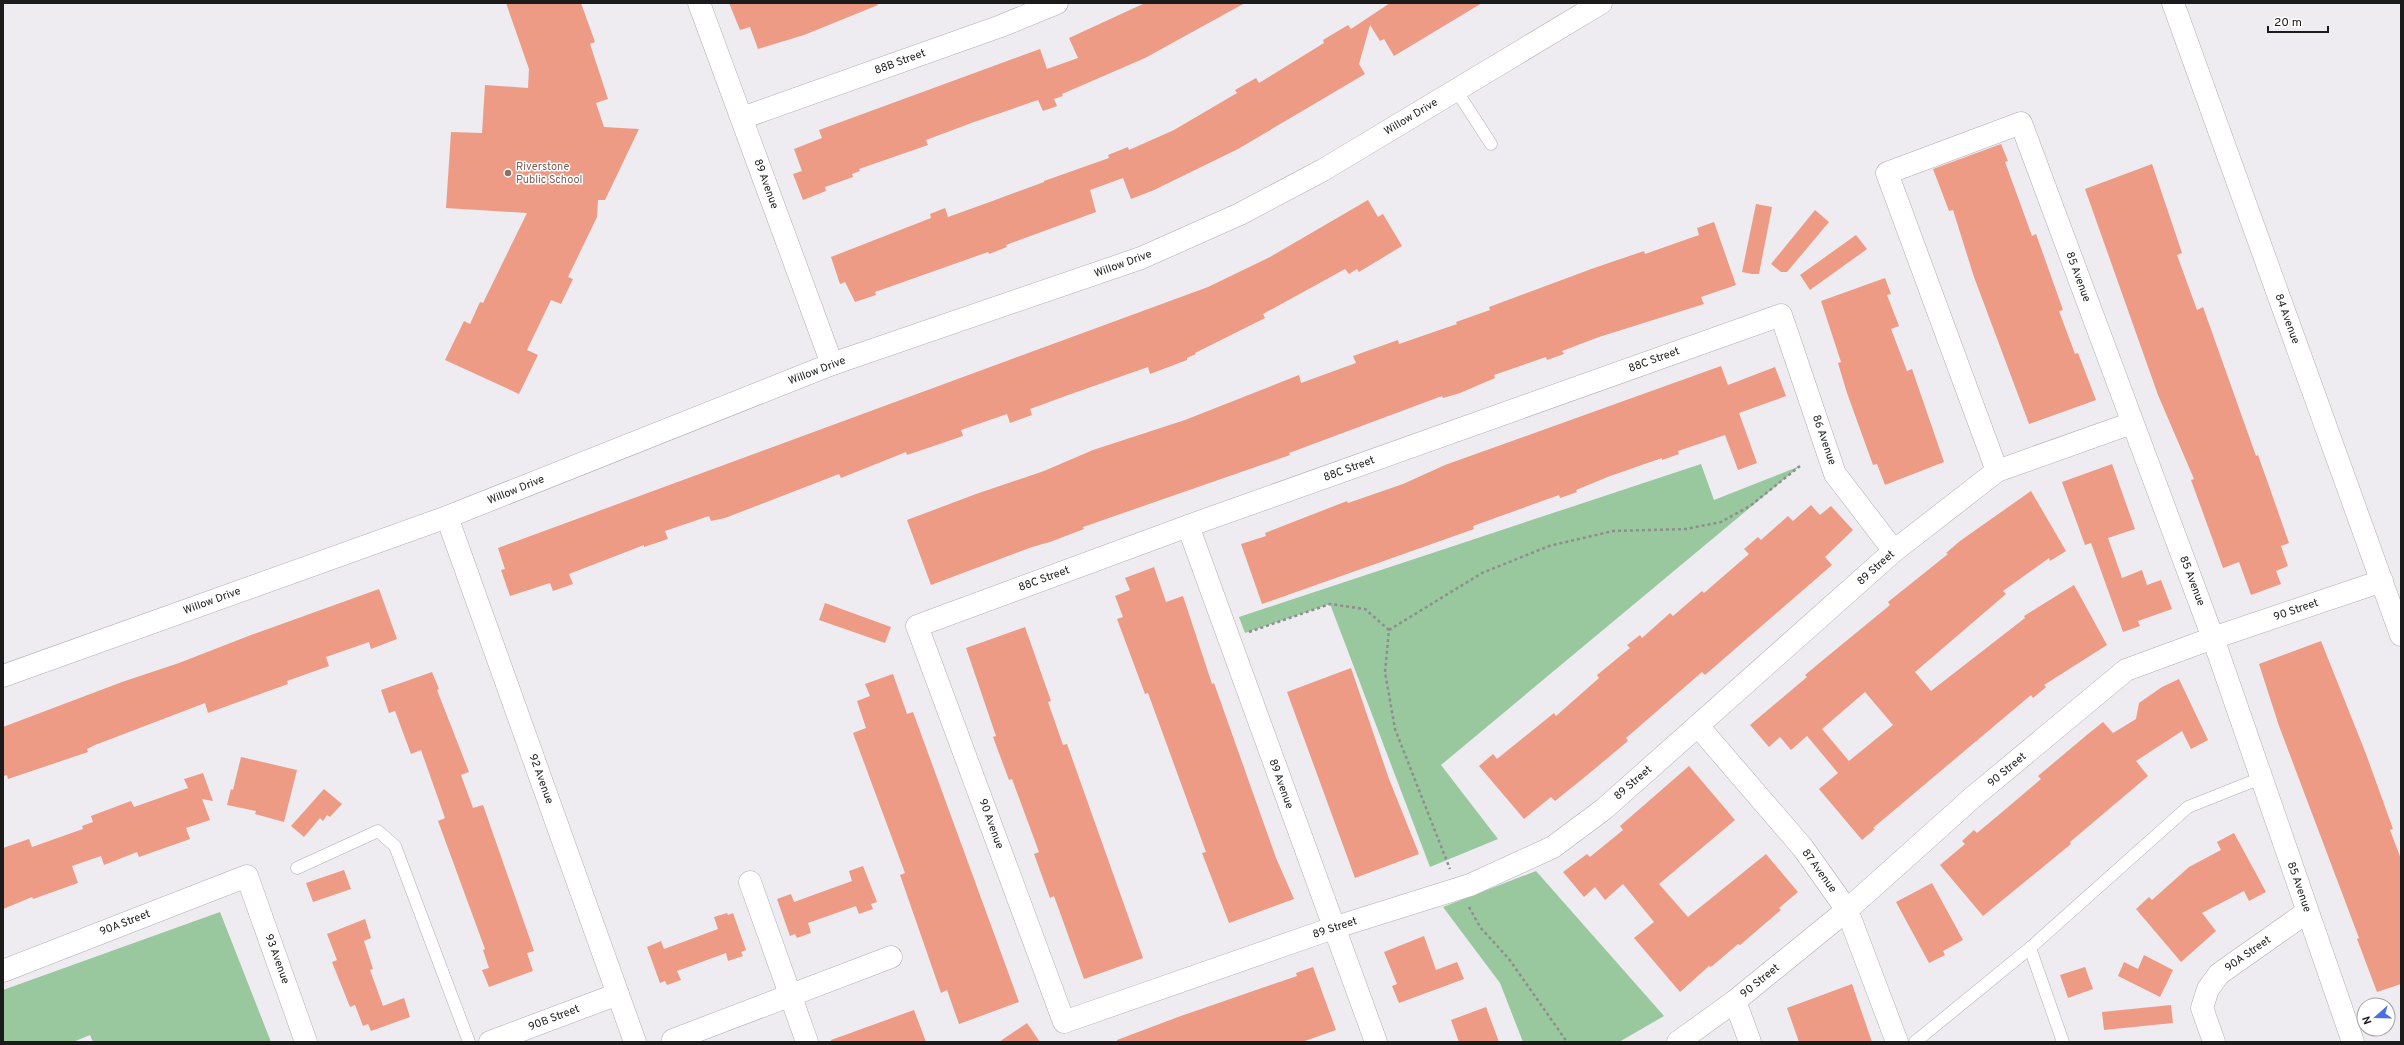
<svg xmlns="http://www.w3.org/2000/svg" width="2404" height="1045" viewBox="0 0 2404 1045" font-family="Overpass,sans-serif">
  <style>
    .green { fill: #99c89e }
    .building { fill: #ee9b85; fill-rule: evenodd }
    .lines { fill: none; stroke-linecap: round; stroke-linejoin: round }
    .service-casing { stroke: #b1aeb3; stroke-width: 13 }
    .minor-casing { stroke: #b1aeb3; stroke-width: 23 }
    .tertiary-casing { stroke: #b1aeb3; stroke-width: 23 }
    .path { stroke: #8f8d90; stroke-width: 2.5; stroke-dasharray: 3 3; stroke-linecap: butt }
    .service { stroke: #fff; stroke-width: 12 }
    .minor { stroke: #fff; stroke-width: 22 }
    .tertiary { stroke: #fff; stroke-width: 22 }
    .education-dot { fill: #8d6e63; stroke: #fff; stroke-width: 1.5 }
    .labels { text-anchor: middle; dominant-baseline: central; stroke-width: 3; stroke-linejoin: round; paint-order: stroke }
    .street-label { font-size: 11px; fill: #1c1b1c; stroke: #fff }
    .education-label { font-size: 11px; fill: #785e54; stroke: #fff; text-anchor: start }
  </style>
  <rect width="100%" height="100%" fill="#eeebf1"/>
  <g class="green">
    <path d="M1701 464 1714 500 1800 466 1441 765 1498 839 1430 867 1330 604 1245 633 1239 617Z"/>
    <path d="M1536 871 1664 1016 1619 1042H1523L1500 983 1443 907Z"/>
    <path d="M220 912 271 1042H93L90 1035 73 1042H3V990Z"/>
  </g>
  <g class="building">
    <path d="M506 3H581L595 42 590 44 608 99 596 103 604 127 639 129 605 200H598L597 217 568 277 573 279 561 304 551 300 527 350 538 355 519 394 445 360 464 321 470 324 480 302 483 303 527 213 446 208 451 132 482 133 485 85 528 88 529 69Z"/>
    <path d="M729 3H877L878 5 804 35 758 49 750 27 740 30Z"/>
    <path d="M1145 3H1245L1145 58 1062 94 1063 96 1054 99 1057 106 1043 111 1038 100 974 122 926 140 928 145 859 169 860 171 852 174 853 177 825 187 826 191 803 200 793 174 802 171 794 149 822 138 819 130 1040 49 1047 69 1078 58 1069 38Z"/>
    <path d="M1390 3H1482L1394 56 1384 39 1380 41 1370 25 1359 64 1365 74 1238 149 1154 190 1131 199 1123 178 1090 190 1096 212 1006 245 1007 247 989 254 988 252 875 292 876 295 855 302 845 282 840 284 831 257 931 218 930 214 945 208 948 217 987 203 1044 182V181L1109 158 1108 155 1128 147 1129 150 1174 130 1237 93 1235 90 1256 78 1259 83 1324 43 1323 40 1348 25 1351 29Z"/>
    <path d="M2001 144 2008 161 2005 162 2032 236 2036 234 2063 310 2059 311 2075 354 2078 353 2096 400 2029 424 1974 277 1953 210 1949 211 1933 169Z"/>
    <path d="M2152 164 2182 253 2177 255 2197 310 2203 307 2256 456 2258 455 2289 543 2281 546 2288 566 2276 571 2281 584 2251 595 2239 562 2223 568 2191 480 2194 479 2158 395 2085 189Z"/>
    <path d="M1368 200 1378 217 1383 214 1402 246 1359 272 1357 269 1349 274 1345 269 1263 314 1265 318 1195 353 1196 354 1187 358V360L1150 374 1148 367 1071 394 1030 409 1032 415 1010 423 1007 414 961 430 963 436 907 455 906 452 841 478 839 474 725 518 711 521 709 516 665 531 668 539 644 547V545L569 574 573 584 553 591 550 583 510 596 501 570 505 569 498 548 1208 287 1270 257Z"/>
    <path d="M1756 204 1772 207 1759 274H1752L1742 272Z"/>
    <path d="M1815 210 1829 222 1787 272H1781L1771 264Z"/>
    <path d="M1714 222 1736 285 1701 297 1704 304 1599 337 1562 351 1564 354 1547 360 1546 357 1494 375 1495 378 1460 393 1443 398 1442 396 1289 453 1290 455 1083 527 1084 529 1050 542 1032 547 931 585 907 520 976 494 1044 471 1093 450 1185 420 1299 375 1301 383 1356 363 1353 356 1398 340 1399 344 1457 324 1456 322 1490 310 1489 307 1594 268 1644 251 1645 254 1699 235 1697 228Z"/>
    <path d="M1856 235 1867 249 1810 290 1800 275Z"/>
    <path d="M1885 278 1891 294 1887 295 1899 326 1891 329 1907 371 1912 369 1944 462 1885 485 1877 464 1873 465 1847 393 1838 363 1841 362 1821 301Z"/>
    <path d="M1721 366 1728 385 1775 367 1786 396 1739 413 1757 463 1738 470 1725 435 1678 451 1679 454 1662 460V458L1610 476 1576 490 1577 492 1560 498 1559 495 1473 526 1474 529 1262 604 1241 544 1266 536 1265 533 1347 501 1348 503 1403 484 1445 465Z"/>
    <path d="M2112 464 2135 529 2108 538 2122 578 2142 570 2147 585 2161 580 2172 609 2138 621 2140 626 2123 632 2091 543 2085 545 2062 482Z"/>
    <path d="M2031 491 2066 551 2050 561 2049 558 2003 591 2006 594 1915 672 1931 691 2025 618 2024 616 2074 585 2107 645 2044 685 2046 687 2033 698 2031 695 1873 828 1875 829 1862 840 1819 789 1838 773 1807 736 1791 750 1780 737 1769 747 1750 725 1807 677 1805 675 1817 665 1890 605 1888 602 1948 554 1946 553 1960 541ZM1865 692 1893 725 1849 761 1822 729Z"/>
    <path d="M1811 505 1820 515 1831 506 1853 530 1825 557 1832 565 1705 675 1702 672 1626 738 1628 741 1586 776 1555 801 1551 797 1524 819 1479 766 1493 754 1497 759 1554 713 1556 716 1599 678 1597 675 1630 648 1627 645 1640 635 1642 638 1670 613 1673 616 1702 591 1704 593 1749 554 1744 549 1758 537 1761 540 1788 516 1793 521Z"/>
    <path d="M1154 567 1166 602 1183 596 1212 684 1214 683 1276 858 1294 899 1229 923 1202 853 1206 852 1148 693 1145 694 1117 619 1123 617 1115 596 1130 590 1125 578Z"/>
    <path d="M379 589 397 639 371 649 369 642 326 657 329 666 287 681 288 684 208 713 205 703 95 745 87 749 88 752 8 779 7 775 3 776V727L122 682 179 663 251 635Z"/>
    <path d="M825 603 891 627 885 643 819 620Z"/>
    <path d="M1025 627 1051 701 1048 702 1063 745 1067 744 1143 958 1087 978 1084 979 1054 896 1050 898 1034 854 1039 852 1012 779 1009 780 993 737 996 736 966 648Z"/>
    <path d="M2321 641 2366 754 2393 829 2390 830 2401 859V984L2377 992 2357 939 2359 938 2279 726 2259 664Z"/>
    <path d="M1351 668 1389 779 1419 854 1355 878 1287 692Z"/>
    <path d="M432 672 439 689 437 690 469 772 461 775 473 808 483 805 534 951 527 953 533 971 489 987 482 970 489 968 483 950 485 949 438 821 445 818 421 750 411 754 395 711 389 713 381 690Z"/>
    <path d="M893 674 907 714 913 712 1019 1002 959 1024 947 990 941 993 900 875 905 873 853 733 866 728 857 701 870 696 865 684Z"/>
    <path d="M2179 679 2208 740 2191 749 2182 731 2136 761 2148 776 2070 842 2071 844 1983 916 1940 865 1965 844 1962 841 1974 830 1977 833 2001 813 2041 779 2038 776 2088 734 2103 722 2113 733 2136 719 2139 703 2162 687Z"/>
    <path d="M241 757 297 770 284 822 255 814 256 811 227 805 231 789 233 790Z"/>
    <path d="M1689 766 1735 820 1659 884 1688 917 1766 854 1798 892 1779 908 1781 910 1740 945 1738 944 1711 967 1709 966 1680 992 1634 938 1654 922 1623 884 1605 900 1595 887 1584 897 1563 872 1587 854 1590 857 1623 830 1620 826Z"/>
    <path d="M203 773 213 801 202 799 210 820 186 828 190 839 139 857 137 852 104 865 101 856 72 866 78 883 33 899 32 897 3 909V848L29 839 32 847 83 829 82 826 93 822 91 816 131 801 134 807 188 788 184 779Z"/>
    <path d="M324 789 342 804 330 817 327 815 323 821 320 818 304 837 291 826Z"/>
    <path d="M2234 833 2266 892 2249 901 2244 891 2202 913 2216 931 2181 962 2136 909 2149 897 2152 900 2189 867 2221 850 2217 842Z"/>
    <path d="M863 866 877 902 871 904 873 909 859 914 856 906 808 923 811 933 797 938 795 934 790 936 777 899 791 894 794 902 852 881 849 871Z"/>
    <path d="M344 870 351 889 313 902 306 883Z"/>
    <path d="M1932 883 1963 940 1943 951 1945 955 1929 963 1896 902Z"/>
    <path d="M727 913 728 915 733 913 746 950 741 952 743 956 728 961 726 953 677 971 681 980 667 985 665 981 660 983 647 947 661 941 664 949 718 929 714 917Z"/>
    <path d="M365 919 371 938 364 941 373 969 370 970 383 1006 404 998 410 1017 371 1031 368 1024 363 1026 355 1005 350 1007 332 962 337 960 327 934Z"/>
    <path d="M1424 936 1436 970 1457 962 1464 979 1399 1003 1392 986 1397 984 1384 952Z"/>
    <path d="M2144 955 2173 970 2160 997 2118 976 2124 962 2138 969Z"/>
    <path d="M1313 967 1336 1030 1302 1042H1117V1040L1178 1017 1297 976 1296 973Z"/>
    <path d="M2085 967 2093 989 2068 998 2060 975Z"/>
    <path d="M1852 984 1872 1042H1799L1787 1008Z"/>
    <path d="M2171 1005 2173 1023 2104 1030 2102 1012Z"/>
    <path d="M1486 1007 1499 1042H1459L1451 1020Z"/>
    <path d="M914 1010 926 1042H831V1040Z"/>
    <path d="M1027 1023 1040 1042H999Z"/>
  </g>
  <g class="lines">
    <g class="service-casing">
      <g id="service">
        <path d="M1456 90 1491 144"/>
        <path d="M297 868 378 831 395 846 469 1042"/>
        <path d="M2030 948 2063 1042"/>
        <path d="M1915 1042 2030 948 2188 807 2261 778"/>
      </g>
    </g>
    <g class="minor-casing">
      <g id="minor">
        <path d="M742 118 1001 26 1057 3"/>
        <path d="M1997 471 1887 173 2021 123 2213 638 2353 1042"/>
        <path d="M1188 526 1376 1042"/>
        <path d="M1894 551 1835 474 1781 315 1188 526 917 626 1064 1022 1333 928 1470 885 1553 847 1604 809 1894 551 1997 471 2132 423"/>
        <path d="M1698 726 1803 848 1847 910 1897 1042"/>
        <path d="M750 882 807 1042"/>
        <path d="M3 971 247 876 306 1042"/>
        <path d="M1735 1001 1750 1042"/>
        <path d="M673 1040 891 957"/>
        <path d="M490 1042 618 994"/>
        <path d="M1678 1042 1735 1001 1847 910 1972 798 2126 670 2213 638 2382 581"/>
        <path d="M2214 1042 2202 1008 2208 989 2219 974 2307 912"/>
      </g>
    </g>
    <g class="tertiary-casing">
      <g id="tertiary">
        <path d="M699 3 832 364"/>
        <path d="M2173 3 2401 635"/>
        <path d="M447 517 635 1042"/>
        <path d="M3 676 447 517 832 364 1141 258 1240 214 1323 170 1601 3"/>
      </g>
    </g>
    <g class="path">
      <path d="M1389 630 1482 573 1549 546 1613 531 1686 529 1721 522 1750 506 1800 466"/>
      <path d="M1249 632 1330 604 1365 609 1389 630 1385 672 1395 729 1450 869"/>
      <path d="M1469 907 1480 927 1509 959 1567 1042"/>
    </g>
    <use href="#service" class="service"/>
    <use href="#minor" class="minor"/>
    <use href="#tertiary" class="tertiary"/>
  </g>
  <circle class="education-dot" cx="508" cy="173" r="4"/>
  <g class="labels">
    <g class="street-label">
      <text transform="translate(900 62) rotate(-20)">88B Street</text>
      <text transform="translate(1411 117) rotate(-31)">Willow Drive</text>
      <text transform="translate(766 184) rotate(70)">89 Avenue</text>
      <text transform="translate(1123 264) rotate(-20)">Willow Drive</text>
      <text transform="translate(2078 277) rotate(70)">85 Avenue</text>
      <text transform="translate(2287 319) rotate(70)">84 Avenue</text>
      <text transform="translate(1654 360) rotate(-20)">88C Street</text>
      <text transform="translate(817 371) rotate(-21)">Willow Drive</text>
      <text transform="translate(1824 440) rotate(71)">86 Avenue</text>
      <text transform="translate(1349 469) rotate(-20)">88C Street</text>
      <text transform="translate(516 490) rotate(-22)">Willow Drive</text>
      <text transform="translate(1876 568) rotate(-42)">89 Street</text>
      <text transform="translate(1044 579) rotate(-20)">88C Street</text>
      <text transform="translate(2192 581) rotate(69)">85 Avenue</text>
      <text transform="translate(212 601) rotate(-20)">Willow Drive</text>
      <text transform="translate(2296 610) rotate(-19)">90 Street</text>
      <text transform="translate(2007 770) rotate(-40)">90 Street</text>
      <text transform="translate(541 779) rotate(70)">92 Avenue</text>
      <text transform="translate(1633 783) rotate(-41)">89 Street</text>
      <text transform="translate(1281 784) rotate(70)">89 Avenue</text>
      <text transform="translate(991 824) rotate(70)">90 Avenue</text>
      <text transform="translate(1819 871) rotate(54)">87 Avenue</text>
      <text transform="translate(2299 887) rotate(71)">85 Avenue</text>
      <text transform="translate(125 923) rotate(-21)">90A Street</text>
      <text transform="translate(1335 928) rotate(-18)">89 Street</text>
      <text transform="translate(2248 954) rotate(-35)">90A Street</text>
      <text transform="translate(277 959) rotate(70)">93 Avenue</text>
      <text transform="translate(1760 981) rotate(-39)">90 Street</text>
      <text transform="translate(554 1018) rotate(-21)">90B Street</text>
    </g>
    <g class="education-label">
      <text x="516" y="167">Riverstone<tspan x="516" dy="13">Public School</tspan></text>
    </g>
  </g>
  <rect width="2404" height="1045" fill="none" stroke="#1c1b1c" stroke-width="8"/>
  <g transform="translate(2376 1017) rotate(250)"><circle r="19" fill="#ffffff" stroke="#a4a4a4"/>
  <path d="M0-3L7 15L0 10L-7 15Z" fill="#4c70e3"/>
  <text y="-6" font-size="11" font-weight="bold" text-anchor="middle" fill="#1c1b1c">N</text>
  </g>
  <path d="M2268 26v6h60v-6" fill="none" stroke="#1c1b1c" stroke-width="2"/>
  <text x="2274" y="26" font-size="12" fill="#1c1b1c" stroke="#ffffff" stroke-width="3" paint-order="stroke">20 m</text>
</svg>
